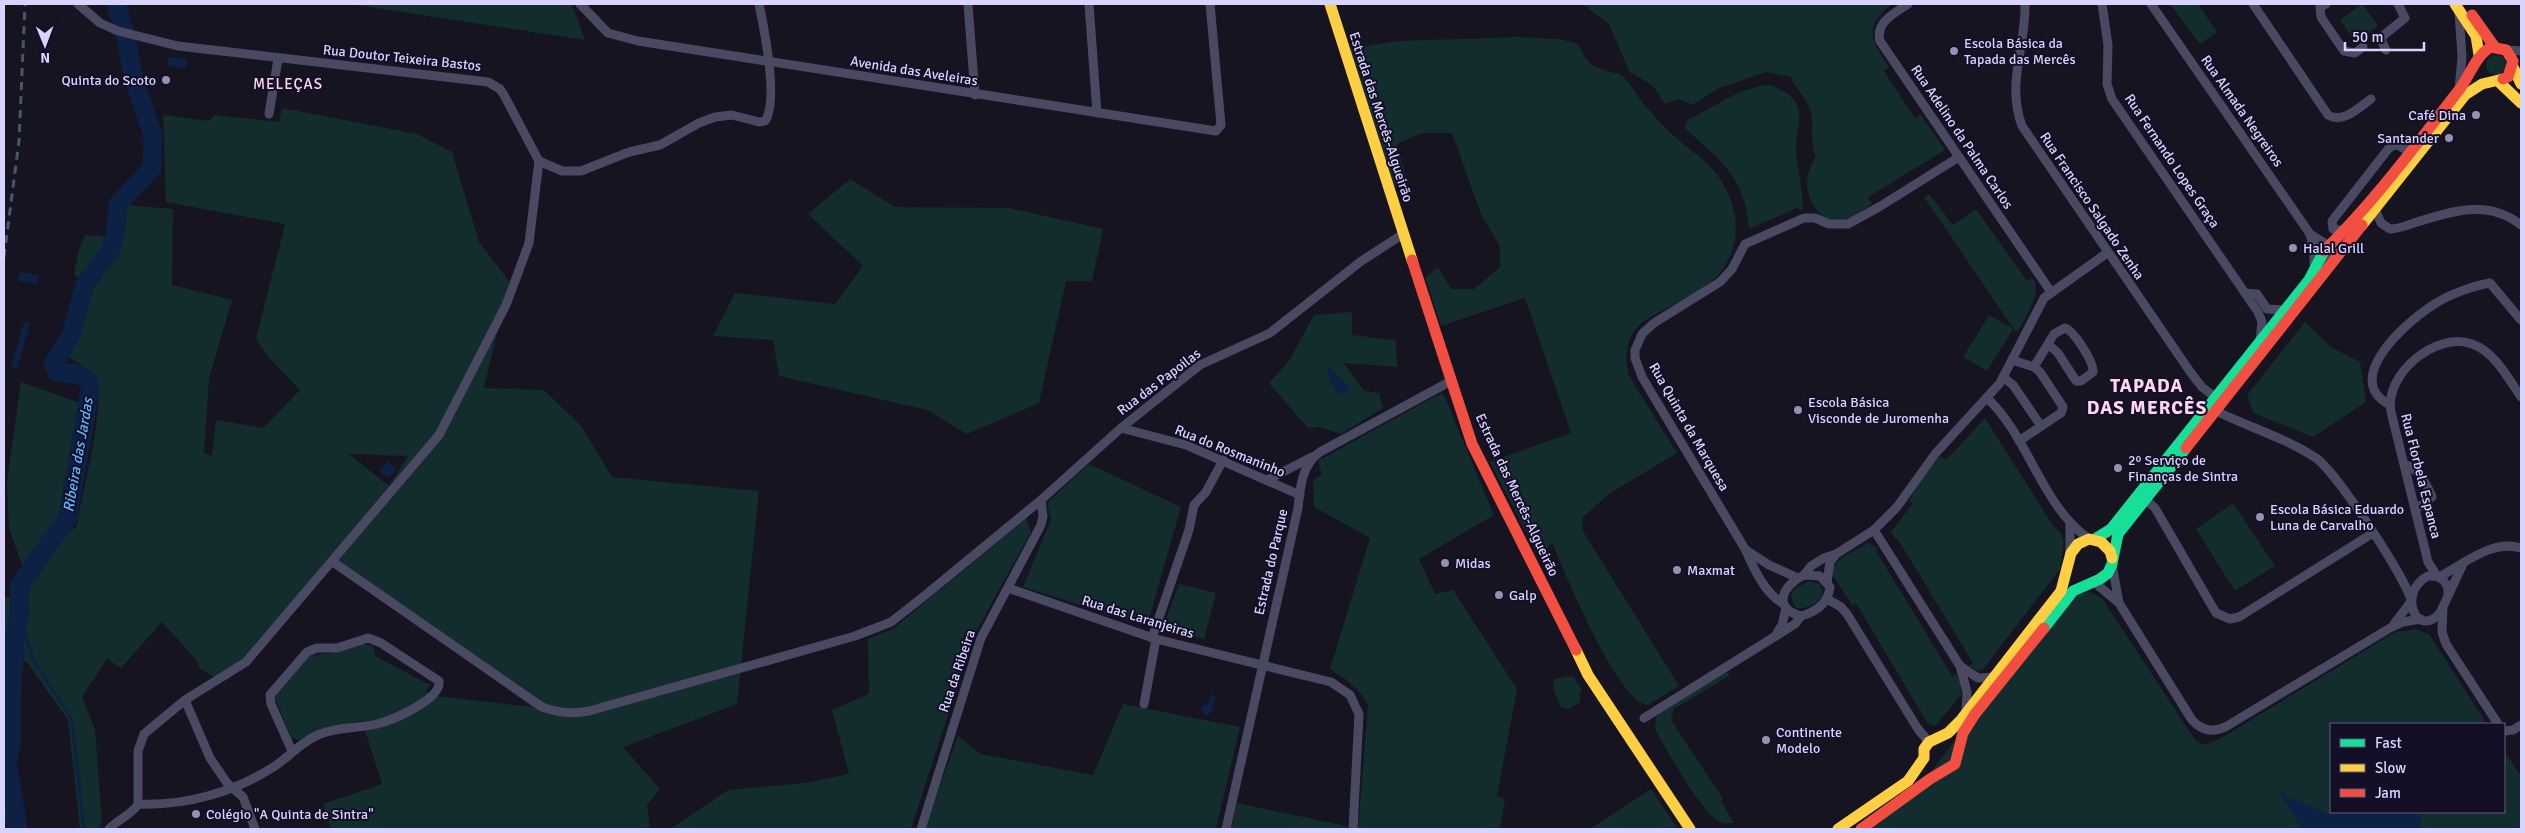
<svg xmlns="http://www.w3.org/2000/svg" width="2525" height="833" viewBox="0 0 2525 833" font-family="Signika,sans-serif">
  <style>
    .green { fill: #132c2d; fill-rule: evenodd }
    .water { fill: #0d2144 }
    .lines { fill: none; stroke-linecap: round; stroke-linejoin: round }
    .stream { stroke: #0d2144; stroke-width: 3 }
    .river { stroke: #0d2144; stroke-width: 19 }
    .street { stroke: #4a4962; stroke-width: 9 }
    .fast { stroke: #16e098; stroke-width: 11 }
    .slow { stroke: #ffcf43; stroke-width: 11 }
    .jam { stroke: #f24e42; stroke-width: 11 }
    .rail { stroke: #43596b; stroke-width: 3; stroke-dasharray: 8 6; stroke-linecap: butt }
    .poi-dot { fill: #9591b1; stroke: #130f26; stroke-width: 2 }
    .labels { text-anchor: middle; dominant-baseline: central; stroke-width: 4; stroke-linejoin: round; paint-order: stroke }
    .poi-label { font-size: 14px; fill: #d9d4ff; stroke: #130f26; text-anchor: start }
    .street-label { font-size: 14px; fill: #d9d4ff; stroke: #130f26 }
    .neighbourhood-label { font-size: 15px; letter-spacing: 1px; fill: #ffd6f0; stroke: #130f26 }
    .water-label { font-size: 15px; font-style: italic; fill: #62b6ff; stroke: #130f26 }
    .district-label { font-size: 19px; font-weight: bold; letter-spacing: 1px; fill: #ffd6f0; stroke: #130f26 }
  </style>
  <rect width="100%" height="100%" fill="#161421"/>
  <g class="green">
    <path d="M350 4H572L585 40Z"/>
    <path d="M1582 4H1893C1862 26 1871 40 1889 67L1884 71 1915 118 1921 115 1945 150 1868 197 1872 204C1864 209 1854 218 1845 220 1819 226 1803 196 1808 174 1810 168 1813 162 1816 157 1809 142 1815 126 1810 110 1806 96 1793 86 1791 77L1766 72 1717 89 1693 105 1679 99 1665 104 1653 86 1629 71 1609 24Z"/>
    <path d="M2170 4H2198L2217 32 2200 44Z"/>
    <path d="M2362 4 2378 26 2356 42 2340 20Z"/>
    <path d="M1517 37 1560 39 1578 44C1587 63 1590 66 1610 72 1613 73 1618 73 1621 75 1629 81 1636 94 1642 102 1652 114 1662 125 1673 135 1688 149 1706 159 1718 176 1741 207 1744 251 1714 279 1697 294 1663 310 1642 322L1634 331 1628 343 1626 358 1628 374 1677 453 1609 494 1582 518 1583 531 1679 686 1648 705C1618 704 1565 572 1552 543L1542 553 1535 549 1490 462 1571 433 1525 298 1441 326 1425 277 1438 267 1451 289H1474L1500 267V247L1481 214 1452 133H1422L1397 144 1407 181 1394 186 1349 49 1397 41Z"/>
    <circle cx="2496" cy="65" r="10"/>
    <path d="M1769 85C1780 89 1792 93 1797 104 1802 118 1797 132 1796 146 1796 165 1805 195 1802 211L1797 208 1749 229C1745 176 1721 162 1685 128L1687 120C1713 108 1740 87 1769 85Z"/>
    <path d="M282 108 417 134 452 152 479 242 509 281 484 388 544 390 581 426 612 477 759 491 737 704 623 747 660 789 647 805 650 829H331L323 804 382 784 362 721 327 727 299 740 292 738 275 699 276 693 309 656 338 652 363 644 373 646 375 656 430 685 426 692 436 696 532 707 327 560 249 655 215 678 199 668 197 661 162 622 121 668 107 659 82 697 95 729 102 823 99 829H80L68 720 27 662 22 661 21 705 15 716 13 763 19 803 27 828 4 829V596L17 600 19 575 26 583 60 538 76 527C81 500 108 396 95 376 89 368 74 361 66 356L87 292 109 268 117 252 125 205 173 209 172 285 232 300 209 378 204 453 212 456 216 420 263 428 300 390 270 359 256 339 285 224 166 202 163 115 209 121 215 115 279 122ZM349 454 408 456 389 486Z"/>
    <path d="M850 179 895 207 1009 208 1103 229 1092 281H1066L1039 403 967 434 927 410 779 376 773 340 713 336 735 293 835 304 863 266 808 214Z"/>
    <path d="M1929 194 1953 225 1976 209 2027 281 2033 278C2043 293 2025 317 2018 332L2013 329 1987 371 1963 357 1989 315 2013 328 1924 197Z"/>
    <path d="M85 235 110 237C102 260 99 266 78 278L74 274 79 249Z"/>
    <path d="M1352 312V335L1396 340 1397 367 1344 363 1364 391 1379 393 1383 408 1341 434 1319 427 1308 428 1269 383 1289 361 1314 315Z"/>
    <path d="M2305 322 2331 347 2360 362 2366 402 2313 437 2253 413 2247 395Z"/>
    <path d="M21 382 80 403 60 518 23 567 9 529 7 481Z"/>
    <path d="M1441 393 1444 395 1494 515 1419 559 1435 594 1453 590 1517 689 1497 796 1505 799 1500 829H1358L1368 705C1359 688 1346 679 1330 669L1370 538 1314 507 1313 480 1322 475 1318 461Z"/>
    <path d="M1985 418 2052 524 2061 533 2064 543 2060 569 1984 668 1978 671 1969 666 1973 663 1897 538 1895 539 1891 532 1913 503 1909 501 1920 481 1940 456 1946 460Z"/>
    <path d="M1089 464 1181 507 1147 626 1023 587 1051 520 1047 503Z"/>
    <path d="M2233 503 2275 566 2235 591 2196 529Z"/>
    <path d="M1026 518 1031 532 973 637 911 829H670L728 790 805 783 849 774 832 710 869 694 868 639 893 629Z"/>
    <path d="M1869 543 1878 549 1876 551 1952 676 1956 674 1960 683 1961 695 1935 726 1928 724 1856 603 1852 605 1833 576C1828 560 1857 550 1869 543Z"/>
    <path d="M1809 581 1820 584 1823 594C1817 605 1807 609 1796 608L1793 603 1791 595 1796 588Z"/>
    <path d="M1179 584 1216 593 1204 639 1162 630Z"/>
    <path d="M2090 592 2102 598 2195 740 2202 744 2211 743 2228 734 2395 632 2415 629 2429 634 2487 724H2331V812H2504V751L2521 776V829H1869L1912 796 2005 676 2074 597 2082 593Z"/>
    <path d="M1724 673H1729V676L1674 709 1671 720 1723 799 1721 801 1734 823C1731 823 1726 824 1723 823 1702 817 1667 749 1655 729L1656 717 1659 713Z"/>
    <path d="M1570 676 1574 677 1582 690 1580 693V702L1569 709 1561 707 1553 689 1554 679Z"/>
    <path d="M1123 704 1240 727 1216 829H924L958 736 981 754 1093 775Z"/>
    <path d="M1651 789 1678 829H1590Z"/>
    <path d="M1237 803 1346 826V829H1231Z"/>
  </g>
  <g class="water">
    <path d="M168 57 187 59 186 68 168 66Z"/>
    <path d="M20 272 39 275 37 284 18 281Z"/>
    <path d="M24 322 30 323 17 370 11 368Z"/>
    <path d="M1329 367 1350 388 1344 395H1339L1334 389 1327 372Z"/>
    <path d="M387 461 397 468 389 478 379 471Z"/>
    <path d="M1212 695 1215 696 1212 711 1207 716 1203 715 1201 707 1208 703Z"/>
    <path d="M2280 793 2330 815 2338 812H2422L2420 829H2302Z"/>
  </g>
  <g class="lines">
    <path class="stream" d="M19 618 34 661 72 720 84 829"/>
    <path class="river" d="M12 829 17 819 7 763 11 745V685L15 656 14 641 20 613 19 586 68 517 90 389C88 371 70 374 57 372L53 364 71 335 85 285 109 252 115 237 118 204 152 168 153 135 133 77 126 37 116 4"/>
    <g class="street">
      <path d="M78 4 100 23 118 31 178 46 488 82 500 89 504 95 539 161 562 171H581L629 152 660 145 699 123 715 117 732 115 759 122 765 121C779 101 764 28 759 4"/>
      <path d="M580 4 608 33 638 41 1216 131 1221 125 1210 4"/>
      <path d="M968 4 975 95"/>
      <path d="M1089 4 1097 113"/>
      <path d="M1908 4C1895 13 1875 22 1880 41L2051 292"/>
      <path d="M2025 4C2026 46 2006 84 2022 126L2191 373 2202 387 2216 398"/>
      <path d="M2102 4 2108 45 2107 84 2112 99 2258 312 2262 322 2260 341"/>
      <path d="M2151 4 2310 234 2314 250V265"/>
      <path d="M2253 4 2328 115C2343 124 2358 108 2371 99"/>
      <path d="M2326 4 2320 7 2321 17 2344 51 2355 53 2363 47"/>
      <path d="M2459 12 2462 57 2459 90"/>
      <path d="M2386 50 2381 40 2384 35 2405 18 2398 4"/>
      <path d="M2506 50 2521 51"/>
      <path d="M269 114 278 59"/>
      <path d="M2375 209 2381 223 2390 229C2399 229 2408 225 2417 222 2453 211 2489 199 2521 225"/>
      <path d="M2346 231 2333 229 2332 221 2389 148 2396 144 2410 152"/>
      <path d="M2310 234 2331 247 2327 268"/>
      <path d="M2245 293 2257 294 2267 309 2285 310"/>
      <path d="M2012 360 2034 367 2040 372 2063 407 2061 413 2019 441"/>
      <path d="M2034 367 2054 334 2065 328C2074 331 2094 362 2093 372L2081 381H2076L2058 353 2048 344"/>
      <path d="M2003 377 2013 385 2041 426"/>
      <path d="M1987 398C2029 437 2041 505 2089 539"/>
      <path d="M2390 405C2340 379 2408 321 2433 305 2448 295 2472 286 2490 283L2521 320"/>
      <path d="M2216 411C2248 427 2286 438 2316 458 2336 472 2404 575 2411 600"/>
      <path d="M1121 428 1186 445 1300 495"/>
      <path d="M2405 465C2417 467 2428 486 2432 497L2416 509"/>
      <path d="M1269 479 1312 457"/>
      <path d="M2146 500 2155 508 2216 613 2230 619 2239 617 2373 533"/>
      <path d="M2070 524V553"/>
      <path d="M1874 530 1960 666 1967 692 1966 712"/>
      <path d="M1746 550 1769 565 1798 578"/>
      <path d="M333 562 542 707C559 713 572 714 589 711L855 636 891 622 923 597 1041 500 1121 428 1200 365 1270 333 1360 262 1403 234"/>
      <path d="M2112 564 2119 603"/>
      <path d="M1804 575 1811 566 1824 558 1836 554 1874 530 1897 507 1935 454 2000 383 2044 298 2107 253"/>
      <path d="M1804 575 1820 576 1830 587C1828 604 1816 612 1801 616 1771 608 1783 585 1804 575Z"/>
      <path d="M2437 576 2428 562 2391 412C2384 374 2436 331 2472 344 2495 352 2508 378 2521 397"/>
      <path d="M2439 577C2464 564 2492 539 2521 548"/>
      <path d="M1827 582 1830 562 1836 554"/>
      <path d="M2094 582 2119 603 2192 720C2202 731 2214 733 2227 726L2390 628 2403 622 2421 619"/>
      <path d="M1008 588 1156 639 1331 682 1350 695 1359 714 1353 829"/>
      <path d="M2448 596C2449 583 2442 575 2428 576 2397 592 2416 640 2440 613L2462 566"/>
      <path d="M1827 599 1841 607 1847 614 1918 729 1929 742"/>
      <path d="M1784 604C1765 594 1754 569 1745 549L1642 377 1635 358V350L1642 334 1654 323 1720 282 1732 269 1745 244 1804 218H1815L1829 224H1848L1879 207 1959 157"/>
      <path d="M2443 608 2442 632 2446 644 2498 724"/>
      <path d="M2394 624 2410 603"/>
      <path d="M1777 633 1782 625 1786 608"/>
      <path d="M1152 638 1189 530 1194 505 1206 492 1223 460"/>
      <path d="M1960 666 1978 678 1994 677"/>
      <path d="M185 700 210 758 227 783 243 797 255 829"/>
      <path d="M1144 704 1156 639"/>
      <path d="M1644 718 1795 624 1801 616"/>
      <path d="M2504 731 2513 730 2521 725"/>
      <path d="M138 804C186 806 235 792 275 766 290 756 301 742 318 735 338 726 357 729 377 724 393 720 442 699 439 681L381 643 368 638 337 648H317L307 652 270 695 271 704 292 751"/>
      <path d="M109 829C117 820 133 814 138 804V751L144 734 185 700 246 662 439 435 506 305 518 273 529 243 539 161"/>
      <path d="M921 829 981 638 1041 525 1043 516 1041 500"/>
      <path d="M1226 829 1298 508C1300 488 1302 464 1320 452L1451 381"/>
    </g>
    <g class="fast">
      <path d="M2095 539 2111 529 2309 280 2324 251"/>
      <path d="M2044 628 2073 591 2100 579 2108 573 2112 564 2118 534 2186 448"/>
    </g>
    <g class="slow">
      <path d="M1330 4 1412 260"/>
      <path d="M2455 4 2476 36 2479 55"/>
      <path d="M2513 67 2521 84"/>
      <path d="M2499 82 2521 103"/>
      <path d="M2362 225 2465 95 2482 84 2503 79"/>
      <path d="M1576 650 1588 675 1690 829"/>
      <path d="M1838 829 1908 781 1924 758V749L1929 742 1948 733 1960 721 2061 591 2071 553 2078 544 2089 539 2101 542 2110 551 2112 558"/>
    </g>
    <g class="jam">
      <path d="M2472 15 2494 46"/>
      <path d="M2324 251C2374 202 2416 145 2459 90 2470 76 2475 56 2491 47L2506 50 2513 61 2508 77 2503 79"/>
      <path d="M1412 260 1472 444 1576 650"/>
      <path d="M2186 448 2362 225"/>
      <path d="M1861 829 1930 779 1955 764 1963 733 1975 714 2044 628"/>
    </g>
    <path class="rail" d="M4 257 19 141 25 4"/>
  </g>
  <g class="poi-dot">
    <circle cx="1954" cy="51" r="5"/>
    <circle cx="166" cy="80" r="5"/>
    <circle cx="2476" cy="115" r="5"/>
    <circle cx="2449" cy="138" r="5"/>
    <circle cx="2293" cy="248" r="5"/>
    <circle cx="1798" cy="410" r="5"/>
    <circle cx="2118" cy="468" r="5"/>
    <circle cx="2260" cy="517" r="5"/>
    <circle cx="1445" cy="563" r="5"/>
    <circle cx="1677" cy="570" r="5"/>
    <circle cx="1499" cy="595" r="5"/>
    <circle cx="1766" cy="740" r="5"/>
    <circle cx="196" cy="814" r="5"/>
  </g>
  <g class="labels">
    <g class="poi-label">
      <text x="1964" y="43">Escola Básica da<tspan x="1964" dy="16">Tapada das Mercês</tspan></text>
      <text x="156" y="80" text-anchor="end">Quinta do Scoto</text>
      <text x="2466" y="115" text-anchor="end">Café Dina</text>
      <text x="2439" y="138" text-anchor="end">Santander</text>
      <text x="2303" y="248">Halal Grill</text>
      <text x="1808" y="402">Escola Básica<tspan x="1808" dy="16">Visconde de Juromenha</tspan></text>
      <text x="2128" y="460">2º Serviço de<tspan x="2128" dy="16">Finanças de Sintra</tspan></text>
      <text x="2270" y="509">Escola Básica Eduardo<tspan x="2270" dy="16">Luna de Carvalho</tspan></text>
      <text x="1455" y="563">Midas</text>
      <text x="1687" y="570">Maxmat</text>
      <text x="1509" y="595">Galp</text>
      <text x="1776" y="732">Continente<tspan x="1776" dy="16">Modelo</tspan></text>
      <text x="206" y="814">Colégio "A Quinta de Sintra"</text>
    </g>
    <g class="street-label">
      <text transform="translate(402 58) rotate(6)">Rua Doutor Teixeira Bastos</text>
      <text transform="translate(914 71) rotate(9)">Avenida das Aveleiras</text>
      <text transform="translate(2242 111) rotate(55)">Rua Almada Negreiros</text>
      <text transform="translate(1381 117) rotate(72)">Estrada das Mercês-Algueirão</text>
      <text transform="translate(1962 137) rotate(56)">Rua Adelino da Palma Carlos</text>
      <text transform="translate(2172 161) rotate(56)">Rua Fernando Lopes Graça</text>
      <text transform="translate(2092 206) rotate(56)">Rua Francisco Salgado Zenha</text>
      <text transform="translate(1159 382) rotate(-37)">Rua das Papoilas</text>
      <text transform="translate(1689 427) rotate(60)">Rua Quinta da Marquesa</text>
      <text transform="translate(1230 451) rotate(22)">Rua do Rosmaninho</text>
      <text transform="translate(2421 476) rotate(76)">Rua Florbela Espanca</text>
      <text transform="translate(1517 495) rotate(65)">Estrada das Mercês-Algueirão</text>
      <text transform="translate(1271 562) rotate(-77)">Estrada do Parque</text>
      <text transform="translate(1138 617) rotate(17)">Rua das Laranjeiras</text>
      <text transform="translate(957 671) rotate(-71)">Rua da Ribeira</text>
    </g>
    <g class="neighbourhood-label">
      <text x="288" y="84">MELEÇAS</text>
    </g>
    <g class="water-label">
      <text transform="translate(78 455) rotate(-80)">Ribeira das Jardas</text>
    </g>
    <g class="district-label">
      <text x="2147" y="386">TAPADA<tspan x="2147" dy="22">DAS MERCÊS</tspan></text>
    </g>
  </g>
  <rect width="2525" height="833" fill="none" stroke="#d9d4ff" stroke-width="10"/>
  <rect x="2330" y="723" width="175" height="90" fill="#130f26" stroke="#625e7d"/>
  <rect x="2340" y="739" width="25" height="8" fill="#16e098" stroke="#625e7d"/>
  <text x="2375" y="748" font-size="15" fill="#d9d4ff">Fast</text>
  <rect x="2340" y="764" width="25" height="8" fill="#ffcf43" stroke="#625e7d"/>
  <text x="2375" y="773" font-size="15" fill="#d9d4ff">Slow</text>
  <rect x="2340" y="789" width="25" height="8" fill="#f24e42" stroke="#625e7d"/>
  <text x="2375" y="798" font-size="15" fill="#d9d4ff">Jam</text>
  <g transform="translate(45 45) rotate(179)" stroke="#130f26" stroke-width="4" paint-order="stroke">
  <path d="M0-4L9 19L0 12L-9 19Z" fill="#d9d4ff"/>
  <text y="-8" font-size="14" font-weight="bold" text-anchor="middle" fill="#d9d4ff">N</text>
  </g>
  <path d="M2345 42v8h79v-8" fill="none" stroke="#d9d4ff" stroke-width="2.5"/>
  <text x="2352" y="42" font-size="15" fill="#d9d4ff" stroke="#130f26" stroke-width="4" paint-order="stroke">50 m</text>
</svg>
